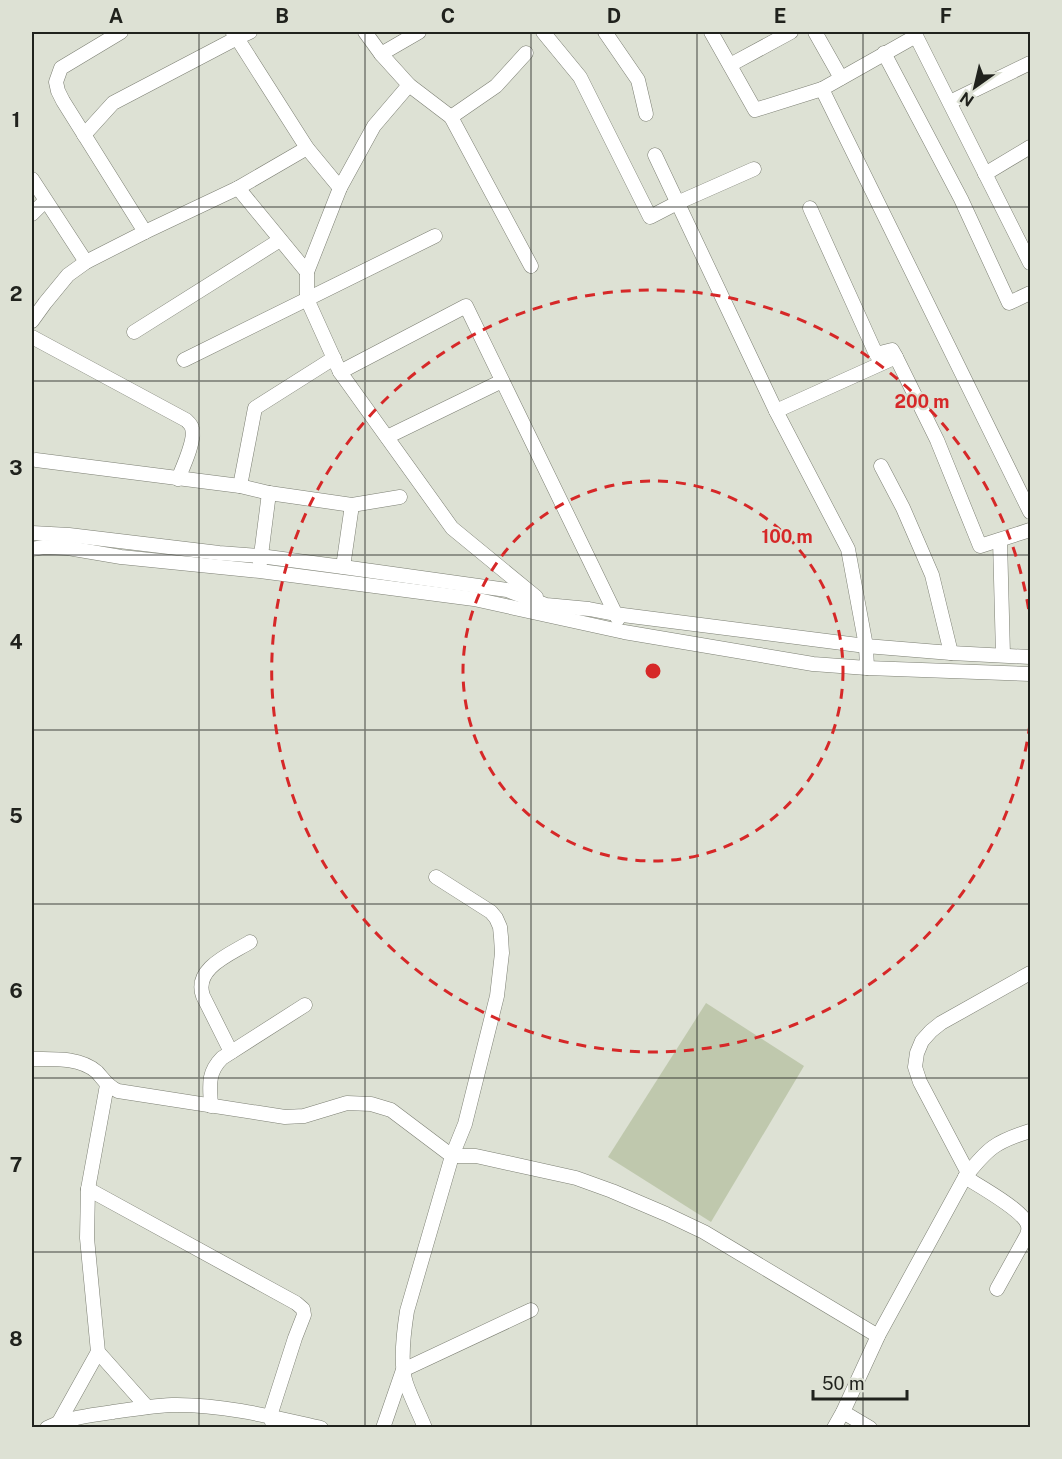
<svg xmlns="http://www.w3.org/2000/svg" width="1062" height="1459" viewBox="0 0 1062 1459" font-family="'Public Sans',sans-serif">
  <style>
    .green { fill: #bfc8ad }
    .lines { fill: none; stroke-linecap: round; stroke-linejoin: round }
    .minor-casing { stroke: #7c7f73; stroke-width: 15 }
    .minor { stroke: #fff; stroke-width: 14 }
    .grid { fill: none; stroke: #20221d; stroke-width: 1.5; stroke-opacity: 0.55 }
    .ring { fill: none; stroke: #d62828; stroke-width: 3; stroke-dasharray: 10 8 }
    .centre { fill: #d62828; stroke: #dde1d4; stroke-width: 3 }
    .ring-label { font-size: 18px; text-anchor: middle; font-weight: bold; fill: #d62828; stroke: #dde1d4; stroke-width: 4.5; stroke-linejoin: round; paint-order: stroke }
    .neatline { fill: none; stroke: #20221d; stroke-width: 2 }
    .grid-label { font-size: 20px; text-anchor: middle; font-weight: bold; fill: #20221d }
  </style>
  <rect width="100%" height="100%" fill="#dde1d4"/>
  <path class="green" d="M706 1003 804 1066 711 1222 608 1157Z"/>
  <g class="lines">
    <g class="minor-casing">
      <g id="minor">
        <path d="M121 32 61 68 56 82 58 91 63 101 145 232"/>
        <path d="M250 32 237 38 307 148 340 188"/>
        <path d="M365 32 381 54 419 32"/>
        <path d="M543 32 580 77 650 217 677 203 754 169"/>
        <path d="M605 32 638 80 646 114"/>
        <path d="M711 32 755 110 822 89"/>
        <path d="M815 32 841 78"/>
        <path d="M884 53 961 199 1009 303 1030 293"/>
        <path d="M381 54 409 85 451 117 531 266"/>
        <path d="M730 65 791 32"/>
        <path d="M409 85 374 126 340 188 307 272V299L340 372 452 528 536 597"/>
        <path d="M950 102 1030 63"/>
        <path d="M451 117 496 86 526 53"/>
        <path d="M84 135 113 103 237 38 233 33"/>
        <path d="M655 155 776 411 848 549 866 646 867 668"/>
        <path d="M985 174 1030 147"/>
        <path d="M32 179 86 262"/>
        <path d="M238 188 307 272"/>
        <path d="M810 208 876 354 892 350 896 357 937 440 980 546 1030 530"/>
        <path d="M32 214 45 201"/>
        <path d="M1030 263 916 36 822 89 1030 512"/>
        <path d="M32 321 45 303 68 275 86 262 145 232 238 188 307 148"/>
        <path d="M134 332 280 240"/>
        <path d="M32 337 186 420C188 422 191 424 192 428 196 439 183 467 178 479"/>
        <path d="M184 360 435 236"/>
        <path d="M340 372 466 306 618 619"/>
        <path d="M776 411 896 357"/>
        <path d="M387 437 502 381"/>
        <path d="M36 460 240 486 269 493 352 505 400 497"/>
        <path d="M881 466 903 508 932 575 951 653"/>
        <path d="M240 486 255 408 334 358"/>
        <path d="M32 533 69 535 219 553 260 556 343 567 507 590 546 605 589 609 615 614 866 646 951 653 1030 657"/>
        <path d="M1000 540 1003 655"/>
        <path d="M32 549 44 547 68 548 121 557 260 571 474 599 624 632 813 664 867 668 1030 674"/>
        <path d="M260 563 269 493"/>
        <path d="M343 567 352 505"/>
        <path d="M231 1052 203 996C193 968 231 954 250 942"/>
        <path d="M32 1059C53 1059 80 1057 97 1072 104 1080 108 1087 118 1091L285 1117 304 1116 347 1103 371 1104 391 1110 452 1156H476L576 1178 612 1191 666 1214 704 1232 878 1336"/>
        <path d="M107 1085 88 1189 87 1238 98 1352 147 1407"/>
        <path d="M211 1106C210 1086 207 1073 222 1058L305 1005"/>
        <path d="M968 1173 920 1082 915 1067 917 1053 922 1041 931 1031 941 1023 1030 973"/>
        <path d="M965 1177C979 1186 1025 1211 1028 1226 1029 1230 1028 1231 1027 1235L997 1289"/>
        <path d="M88 1189 296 1303 303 1309 304 1315 295 1338 270 1416 274 1428"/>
        <path d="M843 1412 870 1428"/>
        <path d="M59 1422 98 1352"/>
        <path d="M47 1428C67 1418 91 1415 113 1412 133 1409 152 1406 172 1405 222 1404 273 1417 321 1428"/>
        <path d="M383 1428 403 1370 531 1310"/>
        <path d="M425 1428C419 1413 411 1398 406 1383 400 1365 404 1330 407 1311L452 1156 465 1124 497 996 502 953 501 937 500 927 496 918 491 912 436 877"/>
        <path d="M834 1428 843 1412 878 1336 965 1177C988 1148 995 1142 1030 1131"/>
      </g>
    </g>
    <use href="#minor" class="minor"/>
  </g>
  <path class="grid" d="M199 32V1428M365 32V1428M531 32V1428M697 32V1428M863 32V1428M32 207H1030M32 381H1030M32 555H1030M32 730H1030M32 904H1030M32 1078H1030M32 1252H1030"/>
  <g class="ring">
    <circle cx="653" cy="671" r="190"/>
    <path d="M1030 724A381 381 0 1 1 1030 618"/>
  </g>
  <circle cx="653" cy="671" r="9" class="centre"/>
  <g class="ring-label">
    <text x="922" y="408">200 m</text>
    <text x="787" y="543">100 m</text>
  </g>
  <rect width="1062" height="1459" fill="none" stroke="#dde1d4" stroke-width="66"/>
  <g transform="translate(975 87) rotate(214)" stroke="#dde1d4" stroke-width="4.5" paint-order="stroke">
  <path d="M0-4.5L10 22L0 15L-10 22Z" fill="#20221d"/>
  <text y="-9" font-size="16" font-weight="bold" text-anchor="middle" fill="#20221d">N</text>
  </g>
  <path d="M813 1390v9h94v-9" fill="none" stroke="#20221d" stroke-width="3"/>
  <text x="822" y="1390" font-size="18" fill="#20221d" stroke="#dde1d4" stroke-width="4.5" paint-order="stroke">50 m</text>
  <rect x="33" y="33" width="996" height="1393" class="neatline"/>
  <g class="grid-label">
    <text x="116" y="23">A</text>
    <text x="282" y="23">B</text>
    <text x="448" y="23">C</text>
    <text x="614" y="23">D</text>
    <text x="780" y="23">E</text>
    <text x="946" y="23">F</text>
    <text x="16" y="127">1</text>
    <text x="16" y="301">2</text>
    <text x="16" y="475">3</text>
    <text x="16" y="649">4</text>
    <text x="16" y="823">5</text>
    <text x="16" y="998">6</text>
    <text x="16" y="1172">7</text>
    <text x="16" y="1346">8</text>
  </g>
</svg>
